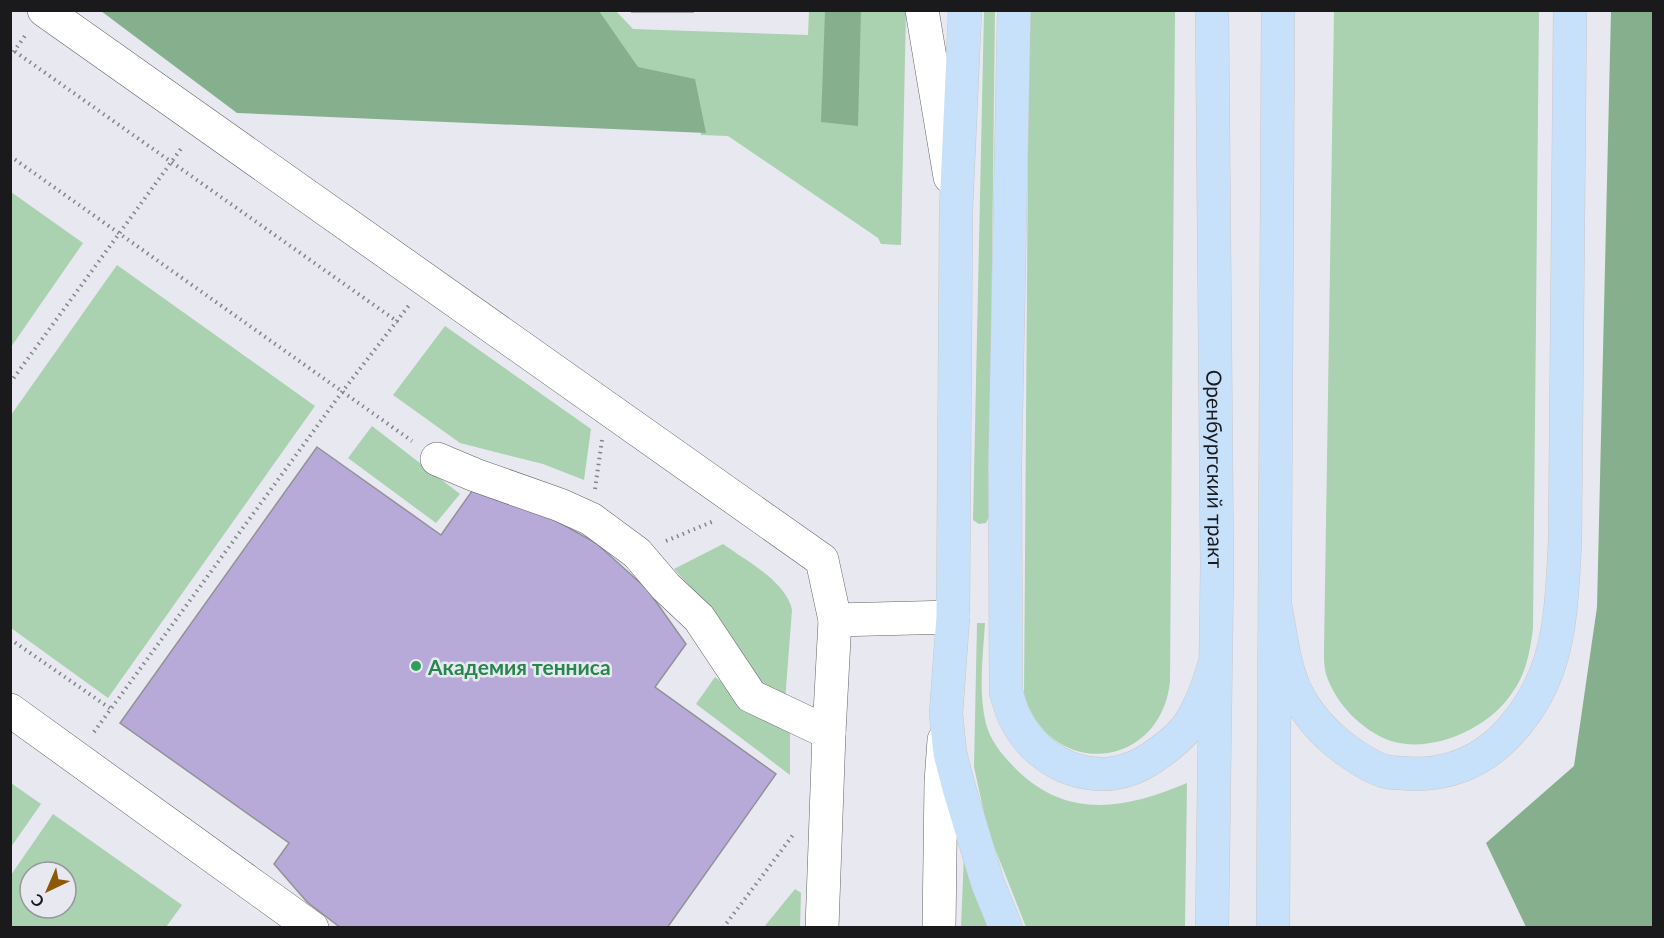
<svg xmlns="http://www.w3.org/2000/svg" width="1664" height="938" viewBox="0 0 1664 938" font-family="Lato,sans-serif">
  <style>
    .green { fill: #aad1b0; fill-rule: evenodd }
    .forest { fill: #86b08d }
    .building { fill: #b7a9d8; stroke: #939197; stroke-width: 1.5 }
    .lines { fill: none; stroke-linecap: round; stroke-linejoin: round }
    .minor-casing { stroke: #616267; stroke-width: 34 }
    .major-casing { stroke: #c8c8c9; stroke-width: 34 }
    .path { stroke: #84858a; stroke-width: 4; stroke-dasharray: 1.5 4.5; stroke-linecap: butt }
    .minor { stroke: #fff; stroke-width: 33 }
    .major { stroke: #c8e1fa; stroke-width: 33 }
    .leisure-dot { fill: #2e9e5b; stroke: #e8e9f0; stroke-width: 2 }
    .labels { text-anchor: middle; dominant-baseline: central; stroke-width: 5; stroke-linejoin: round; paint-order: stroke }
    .street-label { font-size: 21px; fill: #1a1a1d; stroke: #e8e9f0 }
    .leisure-label { font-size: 21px; font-weight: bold; fill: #27864d; stroke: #e8e9f0; text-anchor: start }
  </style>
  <rect width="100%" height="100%" fill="#e8e9f0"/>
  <g class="green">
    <path d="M995 10 989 517 986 523 979 524 973 520 984 11Z"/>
    <path d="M594 11H616L633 29 808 35 809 11H906L901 245 881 244 878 238 728 136 701 135 692 82 635 71Z"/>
    <path d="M1029 11H1175L1170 682C1160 771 1049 780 1024 694Z"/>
    <path d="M1334 11H1539L1533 628C1530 652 1526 674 1512 693 1489 728 1433 754 1391 741 1362 731 1335 703 1326 674 1324 667 1324 659 1324 651Z"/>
    <path d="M11 192 83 243 11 347Z"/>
    <path d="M117 265 315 406 108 698 11 628V415Z"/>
    <path d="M445 326 591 429 584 480 543 464 460 443 393 395Z"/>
    <path d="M372 426 460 494 436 523 348 458Z"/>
    <path d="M723 544C745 560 787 582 792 610L785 701 745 671 717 616 674 569Z"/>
    <path d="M977 623H985C983 656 978 691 986 724 991 742 1003 756 1016 769 1067 820 1126 809 1187 783L1185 927H1026L988 831 974 767Z"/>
    <path d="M715 677 790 733V775L696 704Z"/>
    <path d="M11 783 41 804 11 847Z"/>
    <path d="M53 814 182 905 166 927H11V875ZM30 872H66V908H30Z"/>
    <path d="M964 854 993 927H961Z"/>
    <path d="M795 889 801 893 800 927H764Z"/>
  </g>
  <g class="forest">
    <path d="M101 11H599L638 67 695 79 706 133 237 113Z"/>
    <path d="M825 11H861L858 126 821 122Z"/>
    <path d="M1611 11H1654L1653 927H1526L1486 843 1574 766 1597 607Z"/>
  </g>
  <g class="building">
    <path d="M633 10H693V12H632Z"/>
    <path d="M317 447 441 535 472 491 535 509 596 543 647 589 686 644 655 687 776 774 667 928H341L307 902 274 864 289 843 120 723Z"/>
  </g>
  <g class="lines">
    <g class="minor-casing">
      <g id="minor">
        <path d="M44 10 822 560 835 620 953 617"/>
        <path d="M922 10 950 177"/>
        <path d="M437 459 475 475 560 505 591 519 637 553 666 587 699 618 751 696 829 733"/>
        <path d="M10 710 312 928"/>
        <path d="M822 928 829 733 835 620"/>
        <path d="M939 928 941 782 944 740"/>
      </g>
    </g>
    <g class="major-casing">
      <g id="major">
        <path d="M965 10 956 210 953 617 946 714 950 753 959 788 988 884 1006 928"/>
        <path d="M1014 10 1005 464 1006 692C1009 701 1011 710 1015 718 1040 769 1102 791 1150 759 1162 751 1175 742 1185 730 1201 709 1208 685 1216 660"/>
        <path id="s1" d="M1212 10 1217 567 1212 928"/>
        <path d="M1276 610C1281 637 1284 665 1295 690 1306 713 1325 734 1345 749 1356 757 1370 767 1384 771 1390 773 1397 773 1402 773 1461 779 1504 749 1533 700 1562 652 1562 595 1565 541L1570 10"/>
        <path d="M1273 928 1278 10"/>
      </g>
    </g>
    <g class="path">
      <path d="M10 48 398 322"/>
      <path d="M10 57 27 33"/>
      <path d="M10 156 412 441"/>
      <path d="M10 383 183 146"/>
      <path d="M595 489 602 440"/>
      <path d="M666 541 714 521"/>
      <path d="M10 639 111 709"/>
      <path d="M94 732 342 392 410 304"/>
      <path d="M723 928 793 835"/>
    </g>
    <use href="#minor" class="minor"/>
    <use href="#major" class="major"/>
  </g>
  <circle class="leisure-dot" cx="416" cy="666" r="6"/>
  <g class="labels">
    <g class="street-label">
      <text stroke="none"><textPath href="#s1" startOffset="459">Оренбургский тракт</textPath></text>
    </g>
    <g class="leisure-label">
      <text x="428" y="666">Академия тенниса</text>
    </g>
  </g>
  <rect width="1664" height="938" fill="none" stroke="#1a1a1d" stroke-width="24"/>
  <g transform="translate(48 890) rotate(224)"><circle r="28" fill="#e8e9f0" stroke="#96969c" stroke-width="1.5"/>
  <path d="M0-4.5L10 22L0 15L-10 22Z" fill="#8c5a06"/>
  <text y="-9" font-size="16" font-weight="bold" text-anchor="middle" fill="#1a1a1d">С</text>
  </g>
</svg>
